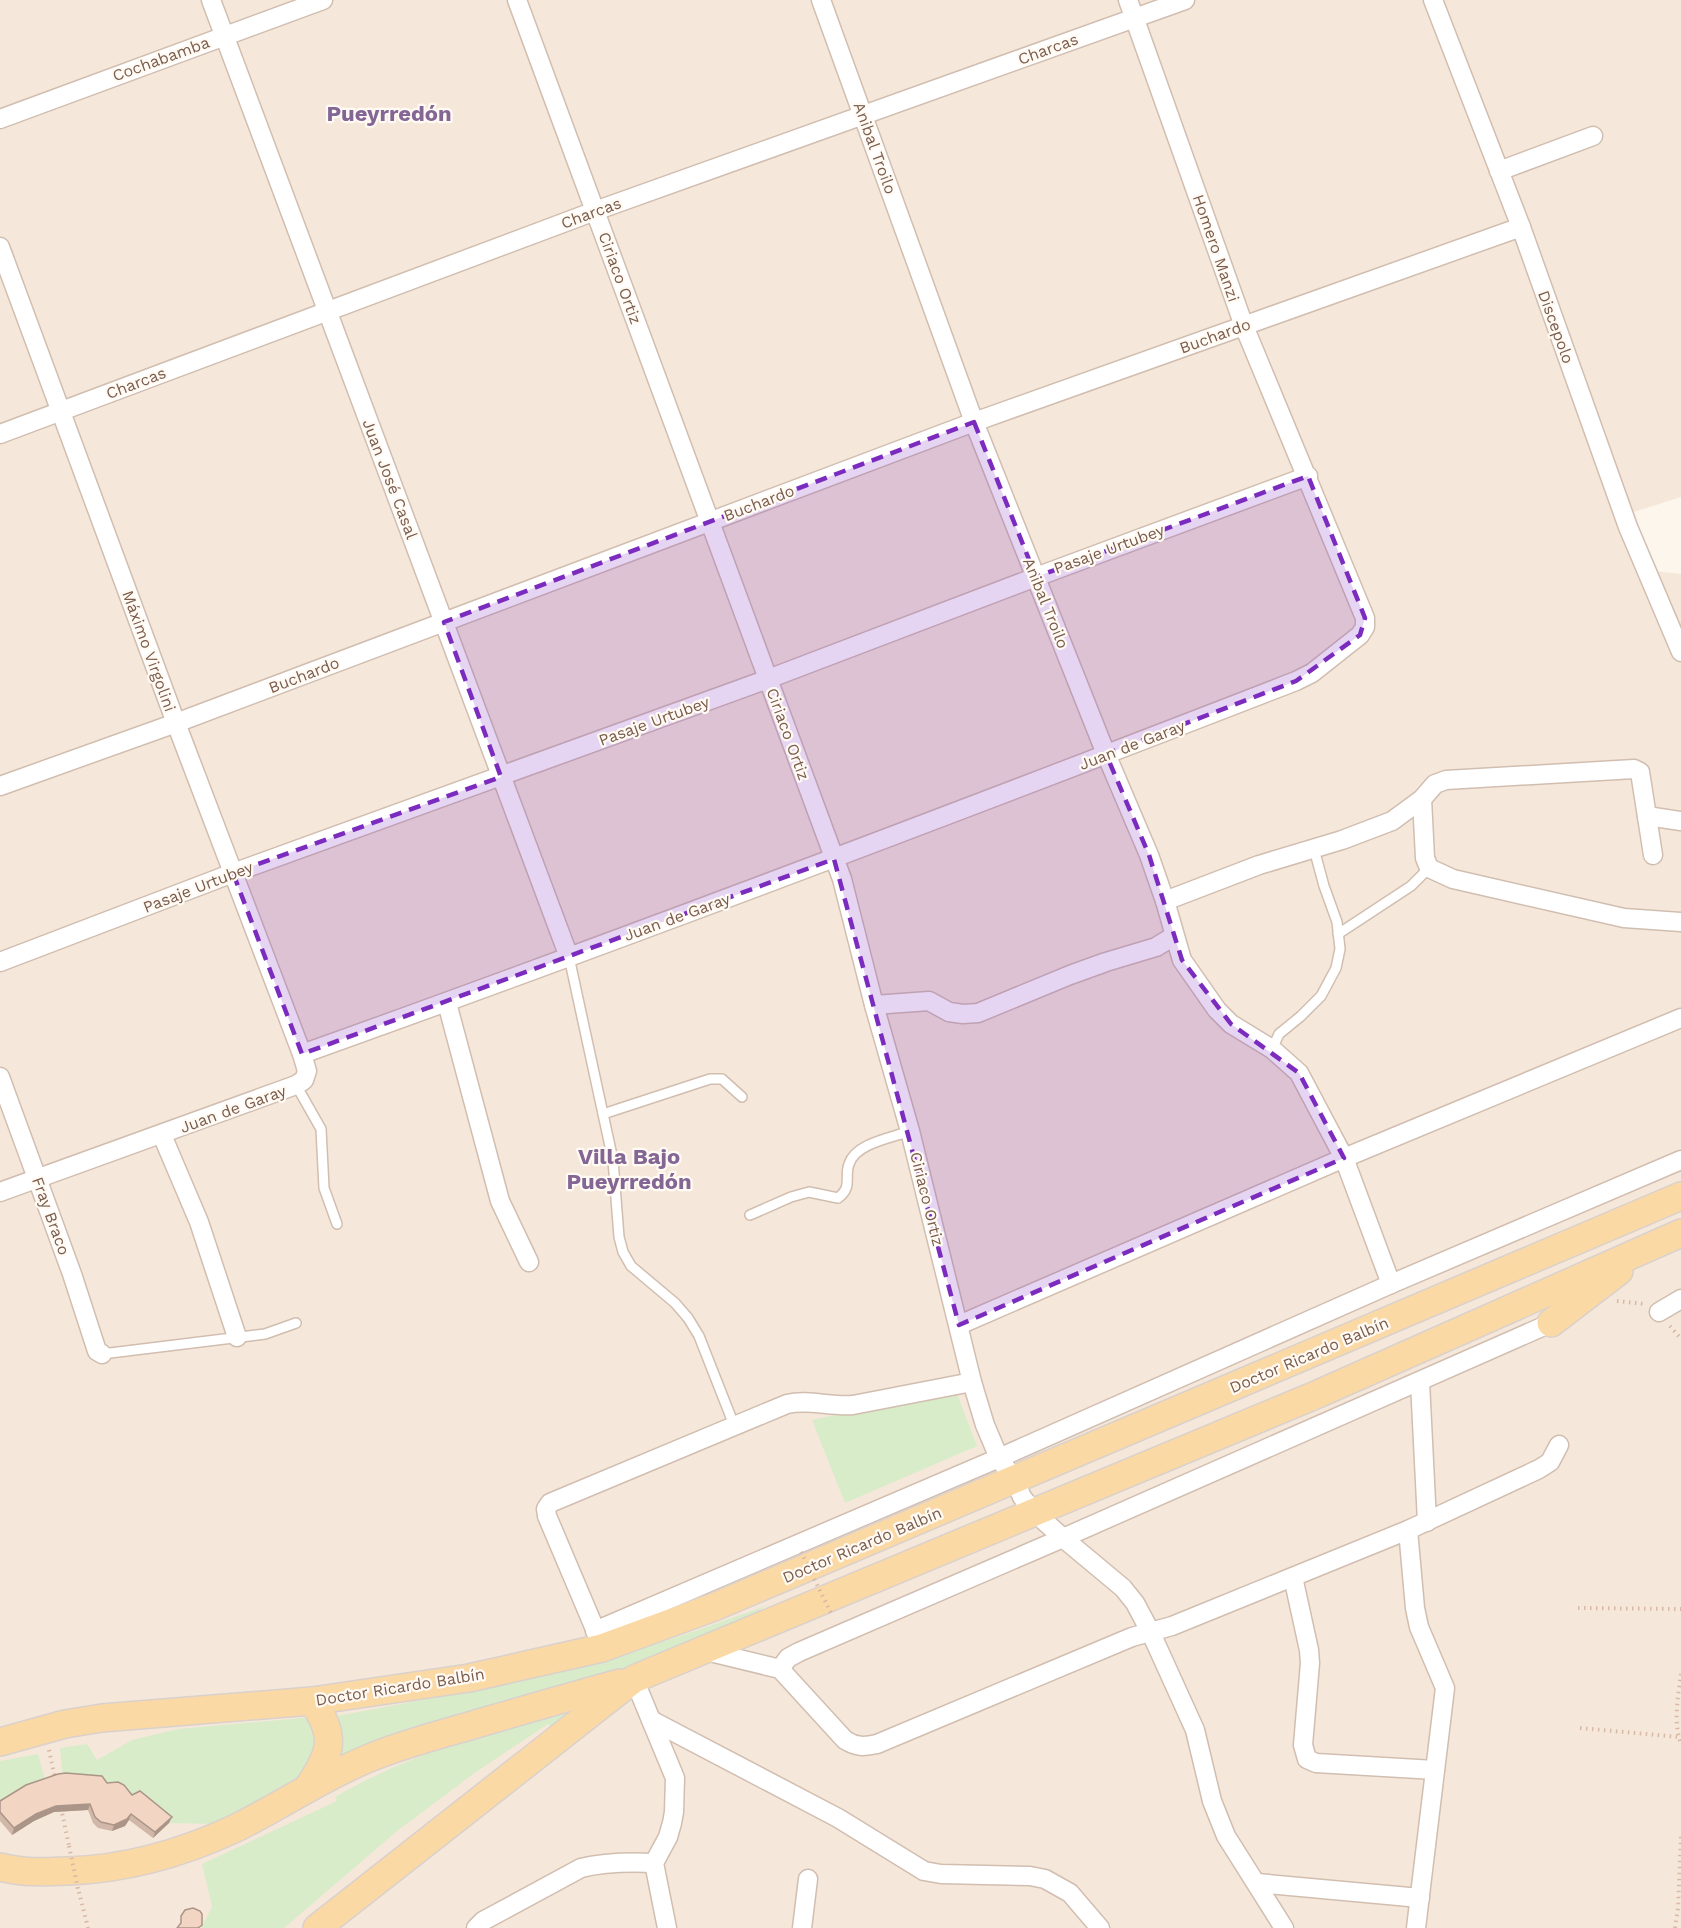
<svg xmlns="http://www.w3.org/2000/svg" width="1681" height="1928" viewBox="0 0 1681 1928" font-family="'Work Sans',sans-serif">
  <style>
    .residential { fill: #f5e8da }
    .green { fill: #d8ecc9 }
    .lines { fill: none; stroke-linecap: round; stroke-linejoin: round }
    .service-casing { stroke: #d1beb0; stroke-width: 12 }
    .minor-casing { stroke: #d1beb0; stroke-width: 21 }
    .primary-casing { stroke: #dad1cd; stroke-width: 30 }
    .path { stroke: #d9b8a5; stroke-width: 4; stroke-dasharray: 1.5 4.5; stroke-linecap: butt }
    .service { stroke: #fff; stroke-width: 9 }
    .minor { stroke: #fff; stroke-width: 18 }
    .primary { stroke: #fbd9a5; stroke-width: 27 }
    .path-bridge { stroke: #d9b8a5; stroke-width: 4; stroke-dasharray: 1.5 4.5; stroke-linecap: butt }
    .wall { fill: #d1b7a8 }
    .shaded-wall { fill: #aa9588 }
    .building { fill: #f3d5c3; stroke: #aa9588; stroke-width: 1.5 }
    .marked { fill: #7b2cbf; fill-opacity: 0.2; stroke: #7b2cbf; stroke-width: 4.5; stroke-dasharray: 12 8; stroke-linejoin: round }
    .labels { text-anchor: middle; dominant-baseline: central; stroke-width: 4.5; stroke-linejoin: round; paint-order: stroke }
    .street-label { font-size: 16px; fill: #7a5c4d; stroke: #fffaf3 }
    .district-label { font-size: 22px; font-weight: bold; fill: #846695; stroke: #fffaf3 }
  </style>
  <rect width="100%" height="100%" fill="#fdf6ec"/>
  <path class="residential" d="M0 0H1681V497L1634 512 1654 571 1681 574V1928H0Z"/>
  <g class="green">
    <path d="M955 1389 977 1446 845 1503 812 1420Z"/>
    <path d="M768 1605 679 1656 614 1678 524 1695 439 1720 402 1732 332 1764 331 1717C440 1697 550 1676 656 1644 694 1632 731 1618 768 1605Z"/>
    <path d="M598 1702 556 1733 548 1724 476 1772 397 1831 284 1928H201L212 1907 202 1864 337 1801 335 1797C417 1749 508 1727 598 1702Z"/>
    <path d="M313 1717 321 1726 306 1784 215 1824 169 1823 63 1780 60 1748 87 1744 97 1760 132 1740 178 1729Z"/>
    <path d="M38 1754 46 1783 0 1805V1761Z"/>
  </g>
  <g class="lines">
    <g class="service-casing">
      <g id="service">
        <path d="M1338 934 1411 886 1429 868"/>
        <path d="M569 957 613 1160 619 1237 623 1252 631 1266 675 1303 688 1318 699 1336 734 1425"/>
        <path d="M1272 1049 1279 1034 1301 1016 1321 996 1336 968 1340 949 1337 922 1324 886 1314 849"/>
        <path d="M296 1085 321 1129 324 1188 337 1224"/>
        <path d="M603 1114 710 1079H722L742 1097"/>
        <path d="M750 1215 791 1197 809 1192 838 1198C853 1187 844 1177 849 1164 856 1143 891 1138 910 1131"/>
        <path d="M102 1354 265 1334 296 1323"/>
      </g>
    </g>
    <g class="minor-casing">
      <g id="minor">
        <path d="M211 0 569 957"/>
        <path d="M517 0 842 879 874 1005 910 1131 972 1382 985 1425 999 1458 1015 1481 1022 1497 1034 1512 1063 1538 1123 1588 1135 1603 1151 1633 1195 1730 1212 1801 1226 1836 1284 1928"/>
        <path d="M821 0 974 422 1106 754 1149 855 1165 901 1182 960 1217 1010 1231 1024 1272 1049 1299 1073 1344 1158 1391 1284"/>
        <path d="M1433 0 1521 227 1628 527 1681 652"/>
        <path d="M0 119 323 0"/>
        <path d="M1499 171 1593 136"/>
        <path d="M0 247 176 723 302 1054"/>
        <path d="M0 434 595 211 1185 0"/>
        <path d="M0 786 176 723 974 422 1521 227"/>
        <path d="M1422 799 1425 858 1429 868 1453 879 1624 918 1681 922"/>
        <path d="M1647 816 1681 821"/>
        <path d="M1165 901 1259 865 1342 840 1392 821 1422 799 1435 784 1446 780 1634 769 1640 772 1653 855"/>
        <path d="M0 962 233 873 768 679 1036 577 1308 476"/>
        <path d="M447 1003 500 1201 529 1262"/>
        <path d="M874 1005 929 1001 949 1012 963 1014 978 1013 1070 975 1106 962 1156 947 1174 936"/>
        <path d="M0 1077 72 1274 97 1351 102 1354"/>
        <path d="M162 1135 199 1222 237 1337"/>
        <path d="M0 1192 296 1085 304 1080 307 1071 302 1054C635 935 966 809 1296 681L1312 673 1360 635 1365 627V618L1244 326 1128 0"/>
        <path d="M1659 1312 1681 1299"/>
        <path d="M959 1325 1344 1158 1681 1018"/>
        <path d="M1420 1382 1427 1522"/>
        <path d="M1408 1530 1415 1608 1419 1627 1445 1688 1416 1928"/>
        <path d="M1293 1577 1309 1650 1310 1663 1303 1745 1307 1759 1316 1763 1435 1770"/>
        <path d="M595 1631 999 1458 1391 1284 1681 1160"/>
        <path d="M600 1641 547 1516 546 1509 550 1503 787 1404C809 1399 831 1407 853 1405L972 1382"/>
        <path d="M702 1650 780 1669 845 1740C856 1747 864 1747 877 1744L1132 1637 1172 1626 1408 1530 1539 1469 1550 1462 1559 1445"/>
        <path d="M780 1669 788 1658 799 1652 1063 1538 1551 1323"/>
        <path d="M634 1679 675 1778 674 1812 672 1823 668 1837 654 1863 667 1928"/>
        <path d="M651 1720 838 1818 924 1871 941 1874 1030 1876 1045 1879 1070 1893 1100 1928"/>
        <path d="M1257 1883 1420 1898"/>
        <path d="M476 1928 483 1921 581 1868C605 1862 629 1862 654 1863"/>
        <path d="M802 1928 808 1879"/>
      </g>
    </g>
    <g class="primary-casing">
      <g id="primary">
        <path d="M1551 1323 1619 1271"/>
        <path d="M0 1742 65 1724 102 1718 312 1701 469 1678 602 1648 714 1607 1681 1196"/>
        <path d="M307 1789C331 1754 338 1737 312 1701"/>
        <path d="M0 1867C22 1873 45 1872 68 1871 127 1869 180 1854 234 1829 279 1807 321 1778 367 1759 402 1744 439 1735 476 1724 524 1710 572 1696 620 1683"/>
        <path d="M317 1928 634 1679 1318 1394 1681 1233"/>
      </g>
    </g>
    <g class="path">
      <path d="M1617 1301 1645 1304"/>
      <path d="M1670 1326 1681 1339"/>
      <path d="M1578 1608 1681 1609"/>
      <path d="M1681 1674C1678 1696 1673 1722 1681 1744"/>
      <path d="M1580 1728 1679 1737"/>
      <path d="M49 1750 55 1778"/>
      <path d="M61 1808 69 1846"/>
      <path d="M79 1892 88 1928"/>
      <path d="M1675 1928 1678 1908 1681 1836"/>
    </g>
    <use href="#service" class="service"/>
    <use href="#minor" class="minor"/>
    <use href="#primary" class="primary"/>
    <g class="path-bridge">
      <path d="M801 1552 831 1613"/>
      <path d="M69 1846 78 1889"/>
    </g>
  </g>
  <path class="wall" d="M107 1783 172 1817 169 1823 153 1838 129 1820 125 1826 112 1831 98 1828 93 1823 88 1810 54 1812 34 1821 12 1835 0 1821V1801Z"/>
  <g class="shaded-wall">
    <path d="M90 1804 88 1810 54 1812 34 1821 12 1835 14 1828 36 1814 56 1806Z"/>
    <path d="M131 1814 129 1820 125 1826 112 1831 114 1825Z"/>
    <path d="M172 1817 169 1823 153 1838 155 1832Z"/>
  </g>
  <g class="building">
    <path d="M66 1773 102 1776 107 1783 118 1782 124 1785 132 1795 140 1791 172 1817 155 1832 131 1814 127 1819 114 1825 101 1822 95 1817 90 1804 56 1806 36 1814 14 1828 0 1812V1801L26 1785 58 1774Z"/>
    <path d="M193 1908 200 1911 202 1914V1925L198 1928H177L181 1923V1916L185 1910Z"/>
  </g>
  <path class="marked" d="M974 422 1036 577 1308 476 1365 618 1360 635 1296 681 1106 754 1149 855 1182 960 1231 1024 1299 1073 1344 1158 959 1325 834 859 302 1054 233 873 501 777 444 622Z"/>
  <g class="labels">
    <g class="street-label">
      <text transform="translate(1048 49) rotate(-20)">Charcas</text>
      <text transform="translate(161 59) rotate(-20)">Cochabamba</text>
      <text transform="translate(875 148) rotate(70)">Anibal Troilo</text>
      <text transform="translate(591 213) rotate(-20)">Charcas</text>
      <text transform="translate(1216 248) rotate(71)">Homero Manzi</text>
      <text transform="translate(620 278) rotate(70)">Ciriaco Ortiz</text>
      <text transform="translate(1556 327) rotate(70)">Discepolo</text>
      <text transform="translate(1215 336) rotate(-20)">Buchardo</text>
      <text transform="translate(136 383) rotate(-21)">Charcas</text>
      <text transform="translate(390 479) rotate(69)">Juan José Casal</text>
      <text transform="translate(759 503) rotate(-21)">Buchardo</text>
      <text transform="translate(1109 549) rotate(-20)">Pasaje Urtubey</text>
      <text transform="translate(1046 603) rotate(68)">Anibal Troilo</text>
      <text transform="translate(149 651) rotate(70)">Máximo Virgolini</text>
      <text transform="translate(304 675) rotate(-21)">Buchardo</text>
      <text transform="translate(654 721) rotate(-20)">Pasaje Urtubey</text>
      <text transform="translate(788 734) rotate(70)">Ciriaco Ortiz</text>
      <text transform="translate(1132 745) rotate(-21)">Juan de Garay</text>
      <text transform="translate(198 887) rotate(-21)">Pasaje Urtubey</text>
      <text transform="translate(677 917) rotate(-20)">Juan de Garay</text>
      <text transform="translate(233 1109) rotate(-20)">Juan de Garay</text>
      <text transform="translate(927 1199) rotate(76)">Ciriaco Ortiz</text>
      <text transform="translate(51 1216) rotate(70)">Fray Braco</text>
      <text transform="translate(1309 1355) rotate(-23)">Doctor Ricardo Balbín</text>
      <text transform="translate(862 1545) rotate(-23)">Doctor Ricardo Balbín</text>
      <text transform="translate(400 1687) rotate(-9)">Doctor Ricardo Balbín</text>
    </g>
    <g class="district-label">
      <text x="389" y="113">Pueyrredón</text>
      <text x="629" y="1156">Villa Bajo<tspan x="629" dy="25">Pueyrredón</tspan></text>
    </g>
  </g>
</svg>
